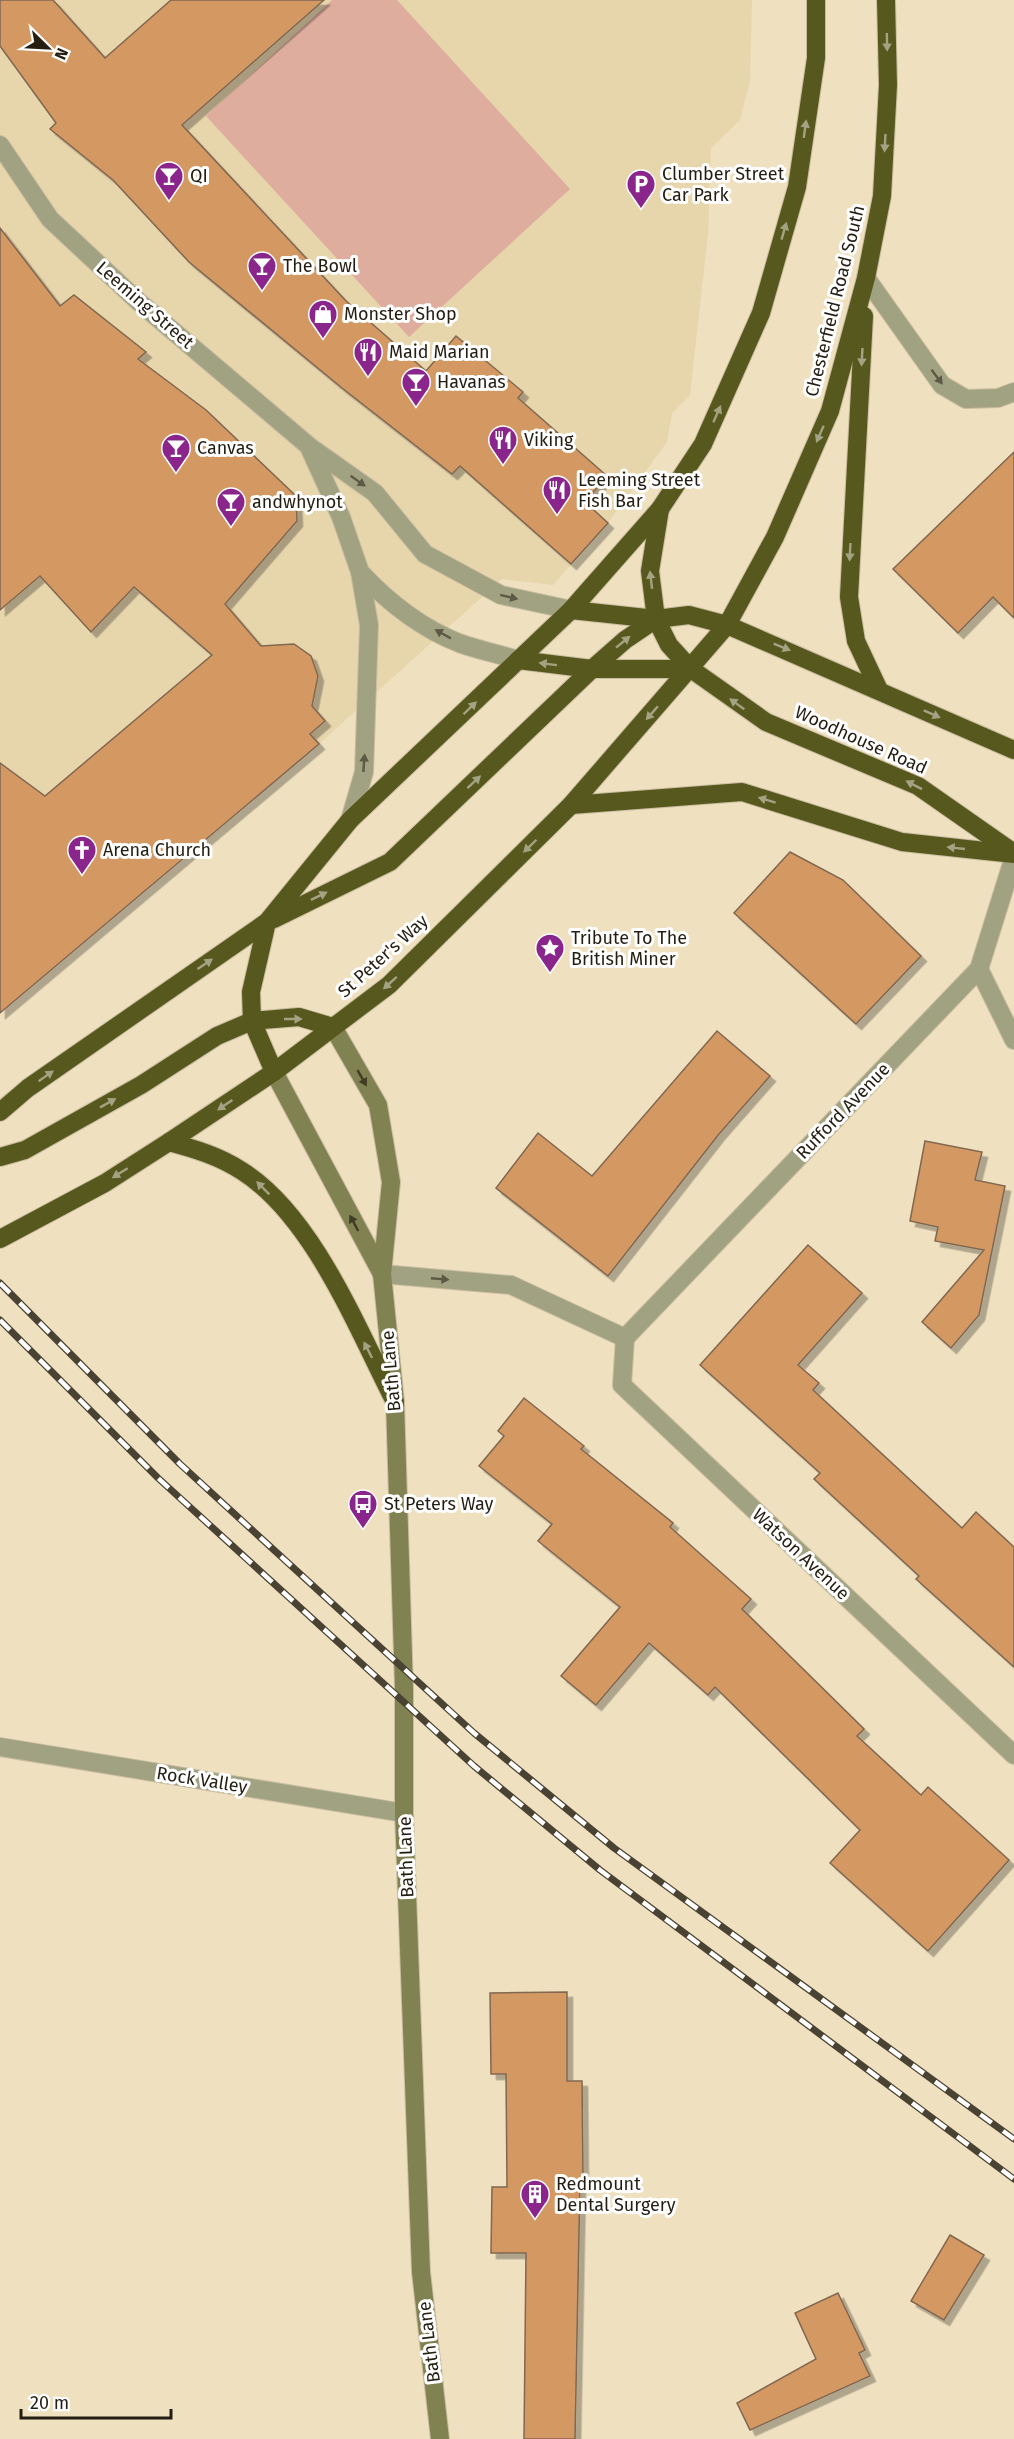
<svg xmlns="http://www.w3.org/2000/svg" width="1014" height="2439" viewBox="0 0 1014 2439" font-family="'Fira Sans',sans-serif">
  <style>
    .built { fill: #e7d5ac }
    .green { fill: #dead9d }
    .building { fill: #d49964; stroke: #816751; stroke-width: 1.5; filter: url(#shadow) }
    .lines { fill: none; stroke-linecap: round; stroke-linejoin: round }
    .street-casing { stroke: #cabda0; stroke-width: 20 }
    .secondary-casing { stroke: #cabda0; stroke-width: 20 }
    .highway-casing { stroke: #cabda0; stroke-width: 20 }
    .street { stroke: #a0a282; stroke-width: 18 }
    .secondary { stroke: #818252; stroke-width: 18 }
    .highway { stroke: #57581d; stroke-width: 18 }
    .rail-casing { stroke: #4a4232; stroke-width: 7 }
    .rail { stroke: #fff; stroke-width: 4.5; stroke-dasharray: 14; stroke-linecap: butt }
    .oneway { fill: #a3a383 }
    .oneway2 { fill: #5c5944 }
    .oneway3 { fill: #403c25 }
    .labels { text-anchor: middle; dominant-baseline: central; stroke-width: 6; stroke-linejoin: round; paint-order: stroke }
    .poi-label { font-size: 18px; fill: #241e12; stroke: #fff; text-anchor: start }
    .street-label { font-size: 18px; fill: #241e12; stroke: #fff }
  </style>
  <defs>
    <filter id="shadow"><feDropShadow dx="5.5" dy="5.5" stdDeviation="0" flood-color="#0004"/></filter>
  </defs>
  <rect width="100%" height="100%" fill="#efe0bf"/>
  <path class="built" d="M0 0H752L750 81 740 120 711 148 708 234 690 395 672 413 667 442 608 523 553 585 502 579 319 744 0 1013Z"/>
  <path class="green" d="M332 0H397L570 189 409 337 206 116Z"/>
  <g class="building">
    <path d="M0 0H53L105 58 171 0H324L182 125 346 301 426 371 456 336 523 392 518 398 607 476 585 502 608 523 571 564 460 466 452 474 342 388 189 262 113 180 50 129 56 123 0 46Z"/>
    <path d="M0 228 60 306 74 295 146 352 138 359 206 410 296 496 297 521 225 604 261 646 294 644 311 656 318 676 312 706 325 721 310 734 319 744 0 1013V763L45 796 212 655 134 587 91 632 40 576 0 610Z"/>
    <path d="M1014 452V618L993 597 958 633 893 569Z"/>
    <path d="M790 852 843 880 921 956 856 1024 734 913Z"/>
    <path d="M717 1031 770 1076 719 1134 608 1276 496 1188 538 1133 592 1176Z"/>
    <path d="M925 1141 982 1152 975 1180 1005 1186 979 1315 951 1348 922 1322 984 1250 935 1241 938 1227 910 1221Z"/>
    <path d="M808 1245 862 1293 798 1365 819 1383 813 1390 962 1528 976 1512 1014 1547V1667L916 1579 919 1576 814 1479 820 1473 700 1365Z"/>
    <path d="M524 1398 584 1446 581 1449 673 1523 670 1527 751 1599 742 1609 864 1729 857 1736 921 1795 928 1787 1009 1860 928 1951 830 1863 860 1830 715 1687 708 1695 649 1643 596 1705 561 1676 620 1607 538 1541 552 1524 479 1466 504 1436 498 1431Z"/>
    <path d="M567 1992V2081H582L583 2180H580L575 2439H524L526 2253H491L492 2187H507L506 2074H491L490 1993Z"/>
    <path d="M950 2235 984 2255 944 2320 911 2301Z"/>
    <path d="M838 2293 865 2350 859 2353 870 2376 750 2430 737 2403 816 2359 795 2313Z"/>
  </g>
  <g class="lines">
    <g class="street-casing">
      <g id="street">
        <path d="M0 145 50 219 140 303 310 447 375 493 425 554 501 595 571 610"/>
        <path d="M866 278 942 385 966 399 998 398 1014 392"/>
        <path d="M310 449 341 517 360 572 369 625 364 772 350 820"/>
        <path d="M360 572C387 601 421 628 459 643 478 650 499 654 518 660"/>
        <path d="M979 969 1014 1040"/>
        <path d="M382 1274 511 1285 625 1338"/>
        <path d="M625 1338 979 969 1014 857"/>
        <path d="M625 1338 622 1385 1014 1755"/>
        <path d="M0 1747 404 1813"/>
      </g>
    </g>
    <g class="secondary-casing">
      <g id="secondary">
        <path d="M333 1027 378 1105 391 1182 382 1274 395 1402 404 1688V1813L421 2272 440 2439"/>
        <path d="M274 1072 382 1274"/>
      </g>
    </g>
    <g class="highway-casing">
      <g id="highway">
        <path d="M864 316 849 597 856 641 879 690"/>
        <path d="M660 509 650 571 656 619 669 645 691 669 766 722 918 786 1014 853"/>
        <path d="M571 610 656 619 689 615 727 625 1014 750"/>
        <path d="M518 660 592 669H691"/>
        <path d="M571 805 742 792 902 842 1014 854"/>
        <path d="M274 919 390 862 592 669 625 640 656 619"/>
        <path d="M267 922 251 992 252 1021 274 1072"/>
        <path d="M0 1112 28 1088 267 922 350 820 571 610 660 509 703 444 761 313 797 187 816 58V0"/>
        <path d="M169 1142C195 1149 219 1156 242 1171 313 1216 357 1328 395 1402"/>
        <path d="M0 1157 25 1150 141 1085 217 1036 252 1021 299 1017 333 1027"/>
        <path d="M0 1239 105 1183 169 1142 274 1072 389 985 571 805 727 625 775 537 830 411 866 278 882 196 888 85 886 0"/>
      </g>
    </g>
    <use href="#street" class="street"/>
    <use href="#secondary" class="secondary"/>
    <use href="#highway" class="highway"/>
    <g class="rail-casing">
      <g id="rail">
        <path d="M0 1283 180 1464 474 1733 614 1848 1014 2139"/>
        <path d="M0 1320 158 1478 474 1766 600 1870 1014 2179"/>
      </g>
    </g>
    <use href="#rail" class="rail"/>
  </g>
  <defs><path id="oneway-solid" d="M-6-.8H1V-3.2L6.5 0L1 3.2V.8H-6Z" transform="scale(1.5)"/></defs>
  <g class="oneway">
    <use href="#oneway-solid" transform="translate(887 42) rotate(89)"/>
    <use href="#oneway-solid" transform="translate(805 129) rotate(-82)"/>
    <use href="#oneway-solid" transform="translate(885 143) rotate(93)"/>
    <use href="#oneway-solid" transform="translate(784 231) rotate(-74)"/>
    <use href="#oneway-solid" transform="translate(862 357) rotate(93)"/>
    <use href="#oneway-solid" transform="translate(717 414) rotate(-66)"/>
    <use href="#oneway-solid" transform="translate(820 434) rotate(114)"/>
    <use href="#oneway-solid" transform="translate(850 552) rotate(93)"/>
    <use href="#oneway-solid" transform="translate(651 580) rotate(-97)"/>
    <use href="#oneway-solid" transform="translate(623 642) rotate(-39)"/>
    <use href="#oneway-solid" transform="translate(782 647) rotate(22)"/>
    <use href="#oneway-solid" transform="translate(548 664) rotate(-173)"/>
    <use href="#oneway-solid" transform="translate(737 704) rotate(-144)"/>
    <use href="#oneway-solid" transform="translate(470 708) rotate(-44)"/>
    <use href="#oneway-solid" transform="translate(652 713) rotate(131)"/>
    <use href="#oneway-solid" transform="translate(932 714) rotate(24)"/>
    <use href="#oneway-solid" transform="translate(474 782) rotate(-43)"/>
    <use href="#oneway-solid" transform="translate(914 785) rotate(-153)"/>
    <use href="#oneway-solid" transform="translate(767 800) rotate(-163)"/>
    <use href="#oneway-solid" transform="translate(530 846) rotate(136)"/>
    <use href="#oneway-solid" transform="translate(956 848) rotate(-174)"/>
    <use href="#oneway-solid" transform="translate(319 896) rotate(-26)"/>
    <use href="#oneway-solid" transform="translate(205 964) rotate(-34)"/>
    <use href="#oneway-solid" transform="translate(390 983) rotate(138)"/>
    <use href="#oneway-solid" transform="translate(293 1019)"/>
    <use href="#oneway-solid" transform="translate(46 1076) rotate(-35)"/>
    <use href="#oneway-solid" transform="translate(108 1103) rotate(-29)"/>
    <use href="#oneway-solid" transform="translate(225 1105) rotate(146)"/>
    <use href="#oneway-solid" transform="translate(120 1173) rotate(148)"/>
    <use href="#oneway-solid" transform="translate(263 1188) rotate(-135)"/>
    <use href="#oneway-solid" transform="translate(368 1350) rotate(-117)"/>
  </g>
  <g class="oneway2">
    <use href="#oneway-solid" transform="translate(937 377) rotate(53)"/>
    <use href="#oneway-solid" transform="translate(358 481) rotate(35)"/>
    <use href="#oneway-solid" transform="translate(509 597) rotate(14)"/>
    <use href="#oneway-solid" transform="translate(443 634) rotate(-151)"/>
    <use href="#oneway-solid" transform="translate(364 763) rotate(-86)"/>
    <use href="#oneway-solid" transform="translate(440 1279) rotate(5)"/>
  </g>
  <g class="oneway3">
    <use href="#oneway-solid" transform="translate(362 1078) rotate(60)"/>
    <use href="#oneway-solid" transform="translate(354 1223) rotate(-118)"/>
  </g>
  <defs>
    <g id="bar-pin" transform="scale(1.5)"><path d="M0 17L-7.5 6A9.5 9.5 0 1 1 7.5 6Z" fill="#8a258c" stroke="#fff"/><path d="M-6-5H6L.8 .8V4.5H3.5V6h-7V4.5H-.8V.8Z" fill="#fff"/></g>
    <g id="parking-pin" transform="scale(1.5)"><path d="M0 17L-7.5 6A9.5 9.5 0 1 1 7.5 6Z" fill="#8a258c" stroke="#fff"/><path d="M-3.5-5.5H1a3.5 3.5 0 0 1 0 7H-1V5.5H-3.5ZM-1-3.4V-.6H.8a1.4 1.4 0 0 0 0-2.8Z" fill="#fff"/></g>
    <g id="shop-pin" transform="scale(1.5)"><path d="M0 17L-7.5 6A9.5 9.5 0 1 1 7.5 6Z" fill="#8a258c" stroke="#fff"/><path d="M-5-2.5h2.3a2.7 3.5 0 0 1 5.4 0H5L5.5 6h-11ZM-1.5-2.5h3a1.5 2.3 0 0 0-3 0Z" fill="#fff"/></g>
    <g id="restaurant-pin" transform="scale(1.5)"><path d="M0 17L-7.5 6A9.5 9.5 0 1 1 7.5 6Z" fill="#8a258c" stroke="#fff"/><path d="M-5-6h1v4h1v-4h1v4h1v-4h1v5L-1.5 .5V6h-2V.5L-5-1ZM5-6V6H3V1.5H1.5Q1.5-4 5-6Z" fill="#fff"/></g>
    <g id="church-pin" transform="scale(1.5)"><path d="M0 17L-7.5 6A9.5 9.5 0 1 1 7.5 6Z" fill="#8a258c" stroke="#fff"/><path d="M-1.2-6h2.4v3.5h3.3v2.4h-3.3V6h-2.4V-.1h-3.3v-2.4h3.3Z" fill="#fff"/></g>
    <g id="sight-pin" transform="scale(1.5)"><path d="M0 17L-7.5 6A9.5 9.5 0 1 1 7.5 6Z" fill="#8a258c" stroke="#fff"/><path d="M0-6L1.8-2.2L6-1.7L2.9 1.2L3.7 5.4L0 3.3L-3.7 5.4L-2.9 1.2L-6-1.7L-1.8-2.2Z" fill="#fff"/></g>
    <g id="bus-pin" transform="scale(1.5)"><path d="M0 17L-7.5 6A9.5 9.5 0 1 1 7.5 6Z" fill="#8a258c" stroke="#fff"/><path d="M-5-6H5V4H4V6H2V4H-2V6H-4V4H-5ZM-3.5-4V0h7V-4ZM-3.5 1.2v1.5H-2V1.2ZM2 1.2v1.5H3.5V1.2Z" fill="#fff"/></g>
    <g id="building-pin" transform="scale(1.5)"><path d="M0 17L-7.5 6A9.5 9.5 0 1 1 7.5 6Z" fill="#8a258c" stroke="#fff"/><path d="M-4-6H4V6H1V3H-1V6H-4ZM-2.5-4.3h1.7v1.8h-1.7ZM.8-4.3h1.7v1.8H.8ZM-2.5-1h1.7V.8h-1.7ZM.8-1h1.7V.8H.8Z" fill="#fff"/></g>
  </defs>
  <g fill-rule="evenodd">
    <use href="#bar-pin" x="169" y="176"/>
    <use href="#parking-pin" x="641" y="184"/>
    <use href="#bar-pin" x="262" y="266"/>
    <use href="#shop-pin" x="323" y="314"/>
    <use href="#restaurant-pin" x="368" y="352"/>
    <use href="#bar-pin" x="416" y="382"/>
    <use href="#restaurant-pin" x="503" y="440"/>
    <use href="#bar-pin" x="176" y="448"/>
    <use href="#restaurant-pin" x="557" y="490"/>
    <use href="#bar-pin" x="231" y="502"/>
    <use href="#church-pin" x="82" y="850"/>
    <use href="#sight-pin" x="550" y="948"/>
    <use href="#bus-pin" x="363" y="1504"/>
    <use href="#building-pin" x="535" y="2194"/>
  </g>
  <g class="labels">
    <g class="poi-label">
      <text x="662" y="174">Clumber Street<tspan x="662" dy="21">Car Park</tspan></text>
      <text x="190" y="176">QI</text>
      <text x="283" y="266">The Bowl</text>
      <text x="344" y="314">Monster Shop</text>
      <text x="389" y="352">Maid Marian</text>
      <text x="437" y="382">Havanas</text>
      <text x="524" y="440">Viking</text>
      <text x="197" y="448">Canvas</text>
      <text x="578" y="480">Leeming Street<tspan x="578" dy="21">Fish Bar</tspan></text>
      <text x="252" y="502">andwhynot</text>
      <text x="103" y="850">Arena Church</text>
      <text x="571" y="938">Tribute To The<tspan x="571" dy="21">British Miner</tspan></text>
      <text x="384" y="1504">St Peters Way</text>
      <text x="556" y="2184">Redmount<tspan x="556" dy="21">Dental Surgery</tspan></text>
    </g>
    <g class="street-label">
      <text transform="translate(835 301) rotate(-76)">Chesterfield Road South</text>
      <text transform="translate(145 305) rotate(41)">Leeming Street</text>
      <text transform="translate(861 740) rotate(24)">Woodhouse Road</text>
      <text transform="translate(383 956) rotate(-42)">St Peter's Way</text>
      <text transform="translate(843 1111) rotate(-46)">Rufford Avenue</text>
      <text transform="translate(391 1371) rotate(-95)">Bath Lane</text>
      <text transform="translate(801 1554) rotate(43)">Watson Avenue</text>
      <text transform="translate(202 1780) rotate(9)">Rock Valley</text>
      <text transform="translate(406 1857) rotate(-92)">Bath Lane</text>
      <text transform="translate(429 2342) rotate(-97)">Bath Lane</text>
    </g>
  </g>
  <g transform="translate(48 48) rotate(114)" stroke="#ffffff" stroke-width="4.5" paint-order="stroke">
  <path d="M0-4.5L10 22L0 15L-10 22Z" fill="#241e12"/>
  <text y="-9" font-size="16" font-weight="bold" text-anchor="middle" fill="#241e12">N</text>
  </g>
  <path d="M21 2409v9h150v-9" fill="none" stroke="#241e12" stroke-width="3"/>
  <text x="30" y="2409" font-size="18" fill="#241e12" stroke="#ffffff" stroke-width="4.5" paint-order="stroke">20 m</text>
</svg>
